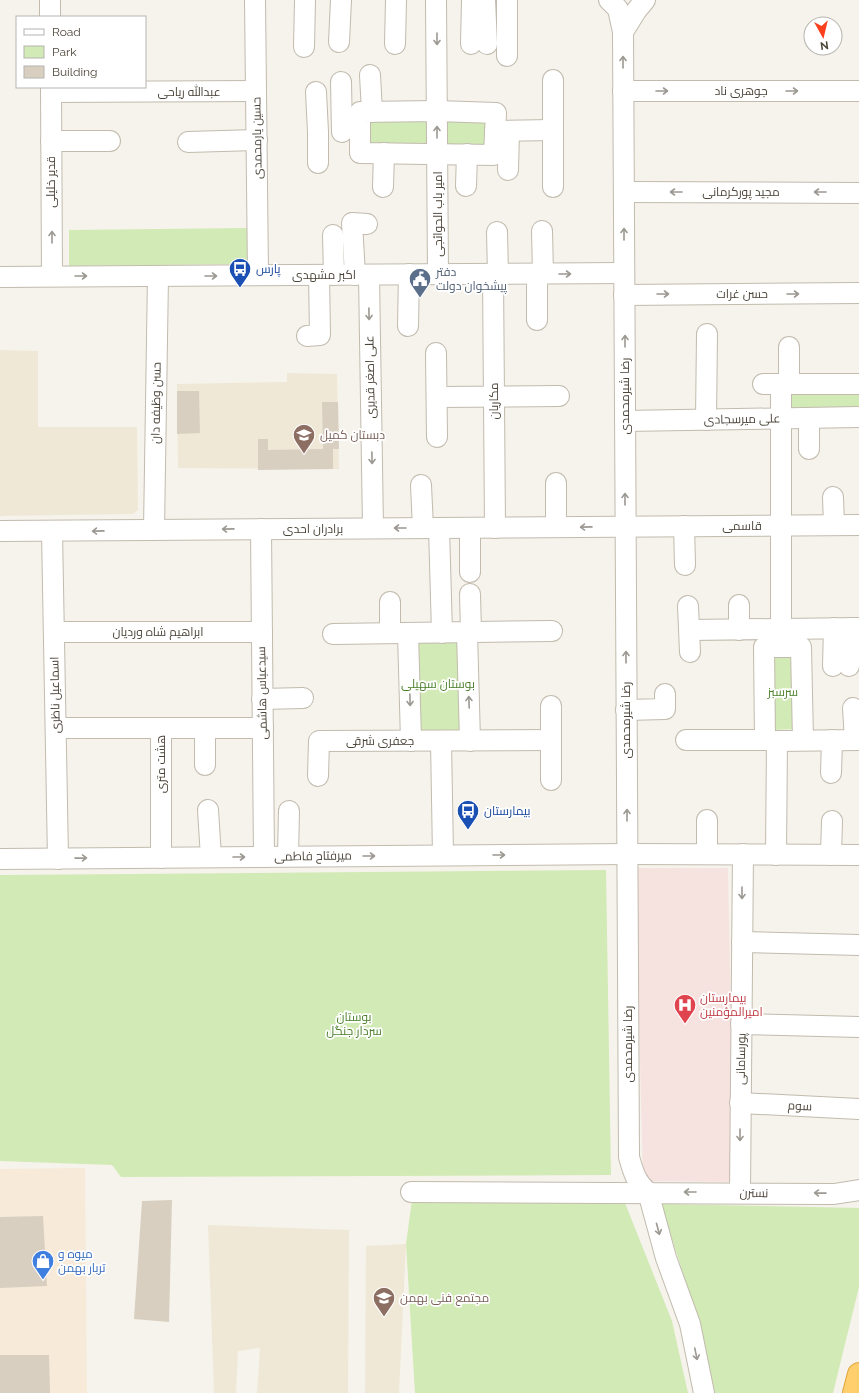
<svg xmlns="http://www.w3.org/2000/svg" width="859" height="1393" viewBox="0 0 859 1393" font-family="Raleway,Cairo,sans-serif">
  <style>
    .commercial { fill: #f7ead8 }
    .education { fill: #efe8d6 }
    .medical { fill: #f6e3e0 }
    .green { fill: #d2eab5 }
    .building { fill: #d8cfc1 }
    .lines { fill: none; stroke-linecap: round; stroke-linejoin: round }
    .minor-casing { stroke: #c2bbae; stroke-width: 22 }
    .highway-casing { stroke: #e0a43c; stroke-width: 24 }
    .minor { stroke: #fff; stroke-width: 20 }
    .highway { stroke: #ffcf6e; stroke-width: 22 }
    .oneway { stroke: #9c9892 }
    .labels { text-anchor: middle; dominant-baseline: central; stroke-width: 3.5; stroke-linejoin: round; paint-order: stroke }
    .street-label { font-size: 12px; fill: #4b4439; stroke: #fff }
    .transit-label { font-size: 12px; fill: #164399; stroke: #fff; text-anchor: start }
    .service-label { font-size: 12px; fill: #4e5e75; stroke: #fff; text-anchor: start }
    .education-label { font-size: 12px; fill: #785e54; stroke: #fff; text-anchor: start }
    .park-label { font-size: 12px; fill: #4a7f2a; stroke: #fff }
    .health-label { font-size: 12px; fill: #be3a42; stroke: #fff; text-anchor: start }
    .shop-label { font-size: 12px; fill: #366cbe; stroke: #fff; text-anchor: start }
  </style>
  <rect width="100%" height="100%" fill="#f6f3ec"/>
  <path class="commercial" d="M85 1168 87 1393H0V1169Z"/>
  <g class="education">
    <path d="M0 350 38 351V427H137L138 510 133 514 0 516Z"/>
    <path d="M287 373 337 374 339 469 178 468 177 384 287 382Z"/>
    <path d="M208 1225 349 1230 348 1393H257L260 1348 238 1351 236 1393H214Z"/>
    <path d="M406 1244 399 1393H365L366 1246Z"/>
  </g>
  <path class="medical" d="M635 868H728L734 1182 643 1181Z"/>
  <g class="green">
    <path d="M367 117 485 118V148L367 145Z"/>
    <path d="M248 228 249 264 69 266V230Z"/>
    <path d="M859 387V413H791V388Z"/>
    <rect x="410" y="632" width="55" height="103"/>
    <path d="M770 655H794L796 729 771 730Z"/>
    <path d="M606 870 611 1175 121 1177 112 1165 0 1161V875Z"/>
    <path d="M412 1200 625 1203 672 1321 688 1393H415L406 1244Z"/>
    <path d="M661 1204 859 1208V1287L833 1393H715L699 1324Z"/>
  </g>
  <g class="building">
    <path d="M177 391H199L200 433 177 434Z"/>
    <path d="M322 402H338L339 449H333V469L258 470V439H268V450L323 449Z"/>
    <path d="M172 1200 169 1322 134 1319 142 1201Z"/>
    <path d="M43 1216 47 1286 0 1288V1217Z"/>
    <path d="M0 1355H49L50 1393H0Z"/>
  </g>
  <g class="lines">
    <g class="minor-casing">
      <g id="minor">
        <path d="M50 0V17"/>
        <path d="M255 0 258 275"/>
        <path d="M436 0 438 274"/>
        <path d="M485 0 487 44"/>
        <path d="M507 0V56"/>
        <path d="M609 0 618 9 623 32 629 1157C633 1171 636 1183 648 1192L666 1258 690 1324 704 1393"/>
        <path d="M623 32 636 11 645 0"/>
        <path d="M339 42 341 0"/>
        <path d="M395 44 396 0"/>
        <path d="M471 44 472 0"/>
        <path d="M304 47 305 0"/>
        <path d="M370 75 372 112"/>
        <path d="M553 80V187"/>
        <path d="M341 82 342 132"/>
        <path d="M51 87 52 276"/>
        <path d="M623 91H859"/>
        <path d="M51 92 256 91"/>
        <path d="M316 92 318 132V163"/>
        <path d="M437 111 496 113 494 155 360 153V112Z"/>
        <path d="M495 131 553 130"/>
        <path d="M51 141H110"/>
        <path d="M188 142 257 140"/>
        <path d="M508 170 509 131"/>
        <path d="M466 186 467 154"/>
        <path d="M383 187 384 153"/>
        <path d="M624 192 859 193"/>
        <path d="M542 231 543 274"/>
        <path d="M497 232 498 274"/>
        <path d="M333 235 334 275"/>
        <path d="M493 274 495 528"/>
        <path d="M355 275 352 223 367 224"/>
        <path d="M369 275 373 528"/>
        <path d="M0 277 624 273"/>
        <path d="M624 295 859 293"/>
        <path d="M537 320V274"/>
        <path d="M408 326 409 274"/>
        <path d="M307 336 320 335 319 275"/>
        <path d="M789 347V384"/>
        <path d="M436 353 437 437"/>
        <path d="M763 384H859"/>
        <path d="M781 384V647"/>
        <path d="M437 397 559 396"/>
        <path d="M809 418V449"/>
        <path d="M706 420 707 334"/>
        <path d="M625 421 859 417"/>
        <path d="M421 485 423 528"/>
        <path d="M833 497 834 525"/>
        <path d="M684 526 685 565"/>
        <path d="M556 527V483"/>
        <path d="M439 528 442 633"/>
        <path d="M470 528V572"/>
        <path d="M261 529 264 857"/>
        <path d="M154 530 158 276"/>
        <path d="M0 531 859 525"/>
        <path d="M52 531 58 859"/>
        <path d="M470 594 471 632"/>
        <path d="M390 602V633"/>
        <path d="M739 605V630"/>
        <path d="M688 606 690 652"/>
        <path d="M690 630 859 628"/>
        <path d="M54 632H262"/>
        <path d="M467 632 470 741"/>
        <path d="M408 633 411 741"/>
        <path d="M333 634 552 631"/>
        <path d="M833 666 834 628"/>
        <path d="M849 666 850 628"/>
        <path d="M262 699 303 698"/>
        <path d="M853 708 855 740"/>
        <path d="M626 710 665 709V694"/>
        <path d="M56 728H263"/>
        <path d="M205 728V765"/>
        <path d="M686 740H765"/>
        <path d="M803 740 801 647H764L765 740 777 741 859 740"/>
        <path d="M441 741 443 855"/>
        <path d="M831 773 832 740"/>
        <path d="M318 776 319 741 551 740"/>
        <path d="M551 780V706"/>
        <path d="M208 810 211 857"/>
        <path d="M707 854V820"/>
        <path d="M776 855 777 741"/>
        <path d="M831 855 832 821"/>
        <path d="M288 856 289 811"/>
        <path d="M161 858V728"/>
        <path d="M0 859 627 854 859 855"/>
        <path d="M742 942 859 945"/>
        <path d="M741 1024 859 1027"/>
        <path d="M740 1103 859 1109"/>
        <path d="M411 1192 834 1194 859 1190"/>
        <path d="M740 1192 743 854"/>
      </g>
    </g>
    <g class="highway-casing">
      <path id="highway" d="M854 1393 859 1374"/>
    </g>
    <use href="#minor" class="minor"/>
    <use href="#highway" class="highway"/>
  </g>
  <defs><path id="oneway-shaft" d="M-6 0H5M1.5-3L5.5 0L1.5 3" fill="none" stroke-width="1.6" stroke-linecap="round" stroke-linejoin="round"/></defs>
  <g class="oneway">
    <use href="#oneway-shaft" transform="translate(437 39) rotate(90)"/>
    <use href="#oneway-shaft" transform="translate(623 62) rotate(-90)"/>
    <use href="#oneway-shaft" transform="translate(662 91)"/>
    <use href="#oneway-shaft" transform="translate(792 91)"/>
    <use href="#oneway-shaft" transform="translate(437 132) rotate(-90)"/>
    <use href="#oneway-shaft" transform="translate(676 192) rotate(-180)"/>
    <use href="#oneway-shaft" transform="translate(820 192) rotate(-180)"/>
    <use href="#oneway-shaft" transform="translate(624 234) rotate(-90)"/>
    <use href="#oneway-shaft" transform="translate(52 237) rotate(-90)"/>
    <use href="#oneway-shaft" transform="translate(565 274)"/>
    <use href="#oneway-shaft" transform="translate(81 276)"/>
    <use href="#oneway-shaft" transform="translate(211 276)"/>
    <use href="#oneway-shaft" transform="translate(663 294)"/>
    <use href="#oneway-shaft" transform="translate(793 294)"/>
    <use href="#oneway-shaft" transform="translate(369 314) rotate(89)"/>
    <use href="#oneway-shaft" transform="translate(625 341) rotate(-90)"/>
    <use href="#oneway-shaft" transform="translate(372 458) rotate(89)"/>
    <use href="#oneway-shaft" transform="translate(625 499) rotate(-90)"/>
    <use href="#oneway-shaft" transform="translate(586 527) rotate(179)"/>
    <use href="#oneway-shaft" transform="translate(400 528) rotate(180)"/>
    <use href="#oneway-shaft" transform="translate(228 529) rotate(179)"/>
    <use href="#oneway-shaft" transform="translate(98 531) rotate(179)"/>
    <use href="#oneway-shaft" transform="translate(626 657) rotate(-90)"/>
    <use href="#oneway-shaft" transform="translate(410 700) rotate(89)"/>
    <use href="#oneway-shaft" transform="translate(469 702) rotate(-92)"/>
    <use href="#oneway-shaft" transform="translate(627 815) rotate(-90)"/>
    <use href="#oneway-shaft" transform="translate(499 855)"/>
    <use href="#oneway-shaft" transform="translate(369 856)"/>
    <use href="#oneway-shaft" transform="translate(239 857)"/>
    <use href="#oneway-shaft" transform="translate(81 858) rotate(-1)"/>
    <use href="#oneway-shaft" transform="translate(742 893) rotate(90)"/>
    <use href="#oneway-shaft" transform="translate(740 1135) rotate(90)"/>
    <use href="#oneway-shaft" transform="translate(690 1192) rotate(-180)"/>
    <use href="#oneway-shaft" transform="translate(820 1193) rotate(-179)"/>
    <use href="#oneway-shaft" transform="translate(658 1229) rotate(75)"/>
    <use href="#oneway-shaft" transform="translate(696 1354) rotate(78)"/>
  </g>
  <defs>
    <g id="bus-pin" transform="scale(1.15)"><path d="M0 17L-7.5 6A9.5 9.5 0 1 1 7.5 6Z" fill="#1a4fb4" stroke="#fff"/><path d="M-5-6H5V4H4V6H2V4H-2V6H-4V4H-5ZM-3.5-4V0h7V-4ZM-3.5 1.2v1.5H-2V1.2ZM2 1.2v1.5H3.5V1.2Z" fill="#fff"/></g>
    <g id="civic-pin" transform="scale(1.15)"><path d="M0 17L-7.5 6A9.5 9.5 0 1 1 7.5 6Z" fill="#5c6f8a" stroke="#fff"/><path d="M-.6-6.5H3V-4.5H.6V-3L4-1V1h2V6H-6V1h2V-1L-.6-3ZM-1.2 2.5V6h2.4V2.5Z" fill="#fff"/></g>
    <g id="school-pin" transform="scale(1.15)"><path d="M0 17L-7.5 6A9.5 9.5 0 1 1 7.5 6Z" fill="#8d6e63" stroke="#fff"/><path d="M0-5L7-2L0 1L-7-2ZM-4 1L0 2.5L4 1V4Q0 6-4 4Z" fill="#fff"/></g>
    <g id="hospital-pin" transform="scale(1.15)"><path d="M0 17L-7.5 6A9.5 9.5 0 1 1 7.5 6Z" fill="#e0444e" stroke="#fff"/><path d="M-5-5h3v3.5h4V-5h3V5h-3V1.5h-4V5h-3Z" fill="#fff"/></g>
    <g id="shop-pin" transform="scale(1.15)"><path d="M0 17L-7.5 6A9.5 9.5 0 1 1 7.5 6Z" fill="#3f7fe0" stroke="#fff"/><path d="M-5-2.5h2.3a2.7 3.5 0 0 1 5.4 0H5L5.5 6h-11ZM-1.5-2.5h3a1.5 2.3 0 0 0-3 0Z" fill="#fff"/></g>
  </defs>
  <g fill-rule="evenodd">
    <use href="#bus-pin" x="240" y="269"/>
    <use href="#civic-pin" x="420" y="279"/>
    <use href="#school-pin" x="304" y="435"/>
    <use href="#bus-pin" x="468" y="811"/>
    <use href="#hospital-pin" x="685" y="1005"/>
    <use href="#shop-pin" x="43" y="1261"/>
    <use href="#school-pin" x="384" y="1298"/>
  </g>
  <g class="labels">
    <g class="street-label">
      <text x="741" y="91">جوهری ناد</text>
      <text x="189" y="92">عبدالله ریاحی</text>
      <text transform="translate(257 138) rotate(-91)">حسین یارمحمدی</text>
      <text transform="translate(51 182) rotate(-90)">قدیر خلیلی</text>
      <text x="741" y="192">مجید پورکرمانی</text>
      <text transform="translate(438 214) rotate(-90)">امیر باب الحوائجی</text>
      <text x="324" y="275">اکبر مشهدی</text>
      <text x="742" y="294">حسن غرات</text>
      <text transform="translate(370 377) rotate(-91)">علی اصغر قدیری</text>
      <text transform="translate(625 396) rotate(-90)">رضا شیرمحمدی</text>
      <text transform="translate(494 401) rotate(-90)">مکاریان</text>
      <text transform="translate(156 403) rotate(-89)">حسن وظیفه دان</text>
      <text transform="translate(742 419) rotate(-1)">علی میرسجادی</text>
      <text x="742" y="526">قاسمی</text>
      <text x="313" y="529">برادران احدی</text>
      <text x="158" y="632">ابراهیم شاه وردیان</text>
      <text transform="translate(262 693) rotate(-91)">سیدعباس هاشمی</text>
      <text transform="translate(55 695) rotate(-91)">اسماعیل ناظری</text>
      <text transform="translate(626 720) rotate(-90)">رضا شیرمحمدی</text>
      <text x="380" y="741">جعفری شرقی</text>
      <text transform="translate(161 764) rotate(-90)">هشت متری</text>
      <text transform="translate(313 856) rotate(-1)">میرفتاح فاطمی</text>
      <text transform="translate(628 1044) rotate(-90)">رضا شیرمحمدی</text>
      <text transform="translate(741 1059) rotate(-89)">پورسامانی</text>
      <text transform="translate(800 1106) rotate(3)">سوم</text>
      <text transform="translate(754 1193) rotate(1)">نسترن</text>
    </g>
    <g class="transit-label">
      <text x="256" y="269">پارس</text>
      <text x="484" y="811">بیمارستان</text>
    </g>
    <g class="service-label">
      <text x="436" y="272">دفتر<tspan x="436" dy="14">پیشخوان دولت</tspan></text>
    </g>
    <g class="education-label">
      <text x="320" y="435">دبستان کمیل</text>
      <text x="400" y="1298">مجتمع فنی بهمن</text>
    </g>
    <g class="park-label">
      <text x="438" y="684">بوستان سهیلی</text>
      <text x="783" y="692">سرسبز</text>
      <text x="354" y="1017">بوستان<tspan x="354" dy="14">سردار جنگل</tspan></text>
    </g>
    <g class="health-label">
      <text x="700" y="998">بیمارستان<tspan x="700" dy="14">امیرالمؤمنین</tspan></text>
    </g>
    <g class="shop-label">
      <text x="58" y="1254">میوه و<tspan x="58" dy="14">تربار بهمن</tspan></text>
    </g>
  </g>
  <rect x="16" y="16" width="130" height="72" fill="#ffffff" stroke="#b7b4b0"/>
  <rect x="24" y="29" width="20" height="6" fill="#ffffff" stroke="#b7b4b0"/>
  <text x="52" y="36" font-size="12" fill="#4b4439">Road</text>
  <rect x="24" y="46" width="20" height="12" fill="#d2eab5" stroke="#b7b4b0"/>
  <text x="52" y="56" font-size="12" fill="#4b4439">Park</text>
  <rect x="24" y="66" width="20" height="12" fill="#d8cfc1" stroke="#b7b4b0"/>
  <text x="52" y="76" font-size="12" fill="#4b4439">Building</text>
  <g transform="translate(823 36) rotate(172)"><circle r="19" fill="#ffffff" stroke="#b7b4b0"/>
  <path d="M0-3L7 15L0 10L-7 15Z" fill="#fc3f1d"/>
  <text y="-6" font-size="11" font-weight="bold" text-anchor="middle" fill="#4b4439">N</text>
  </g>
</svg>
